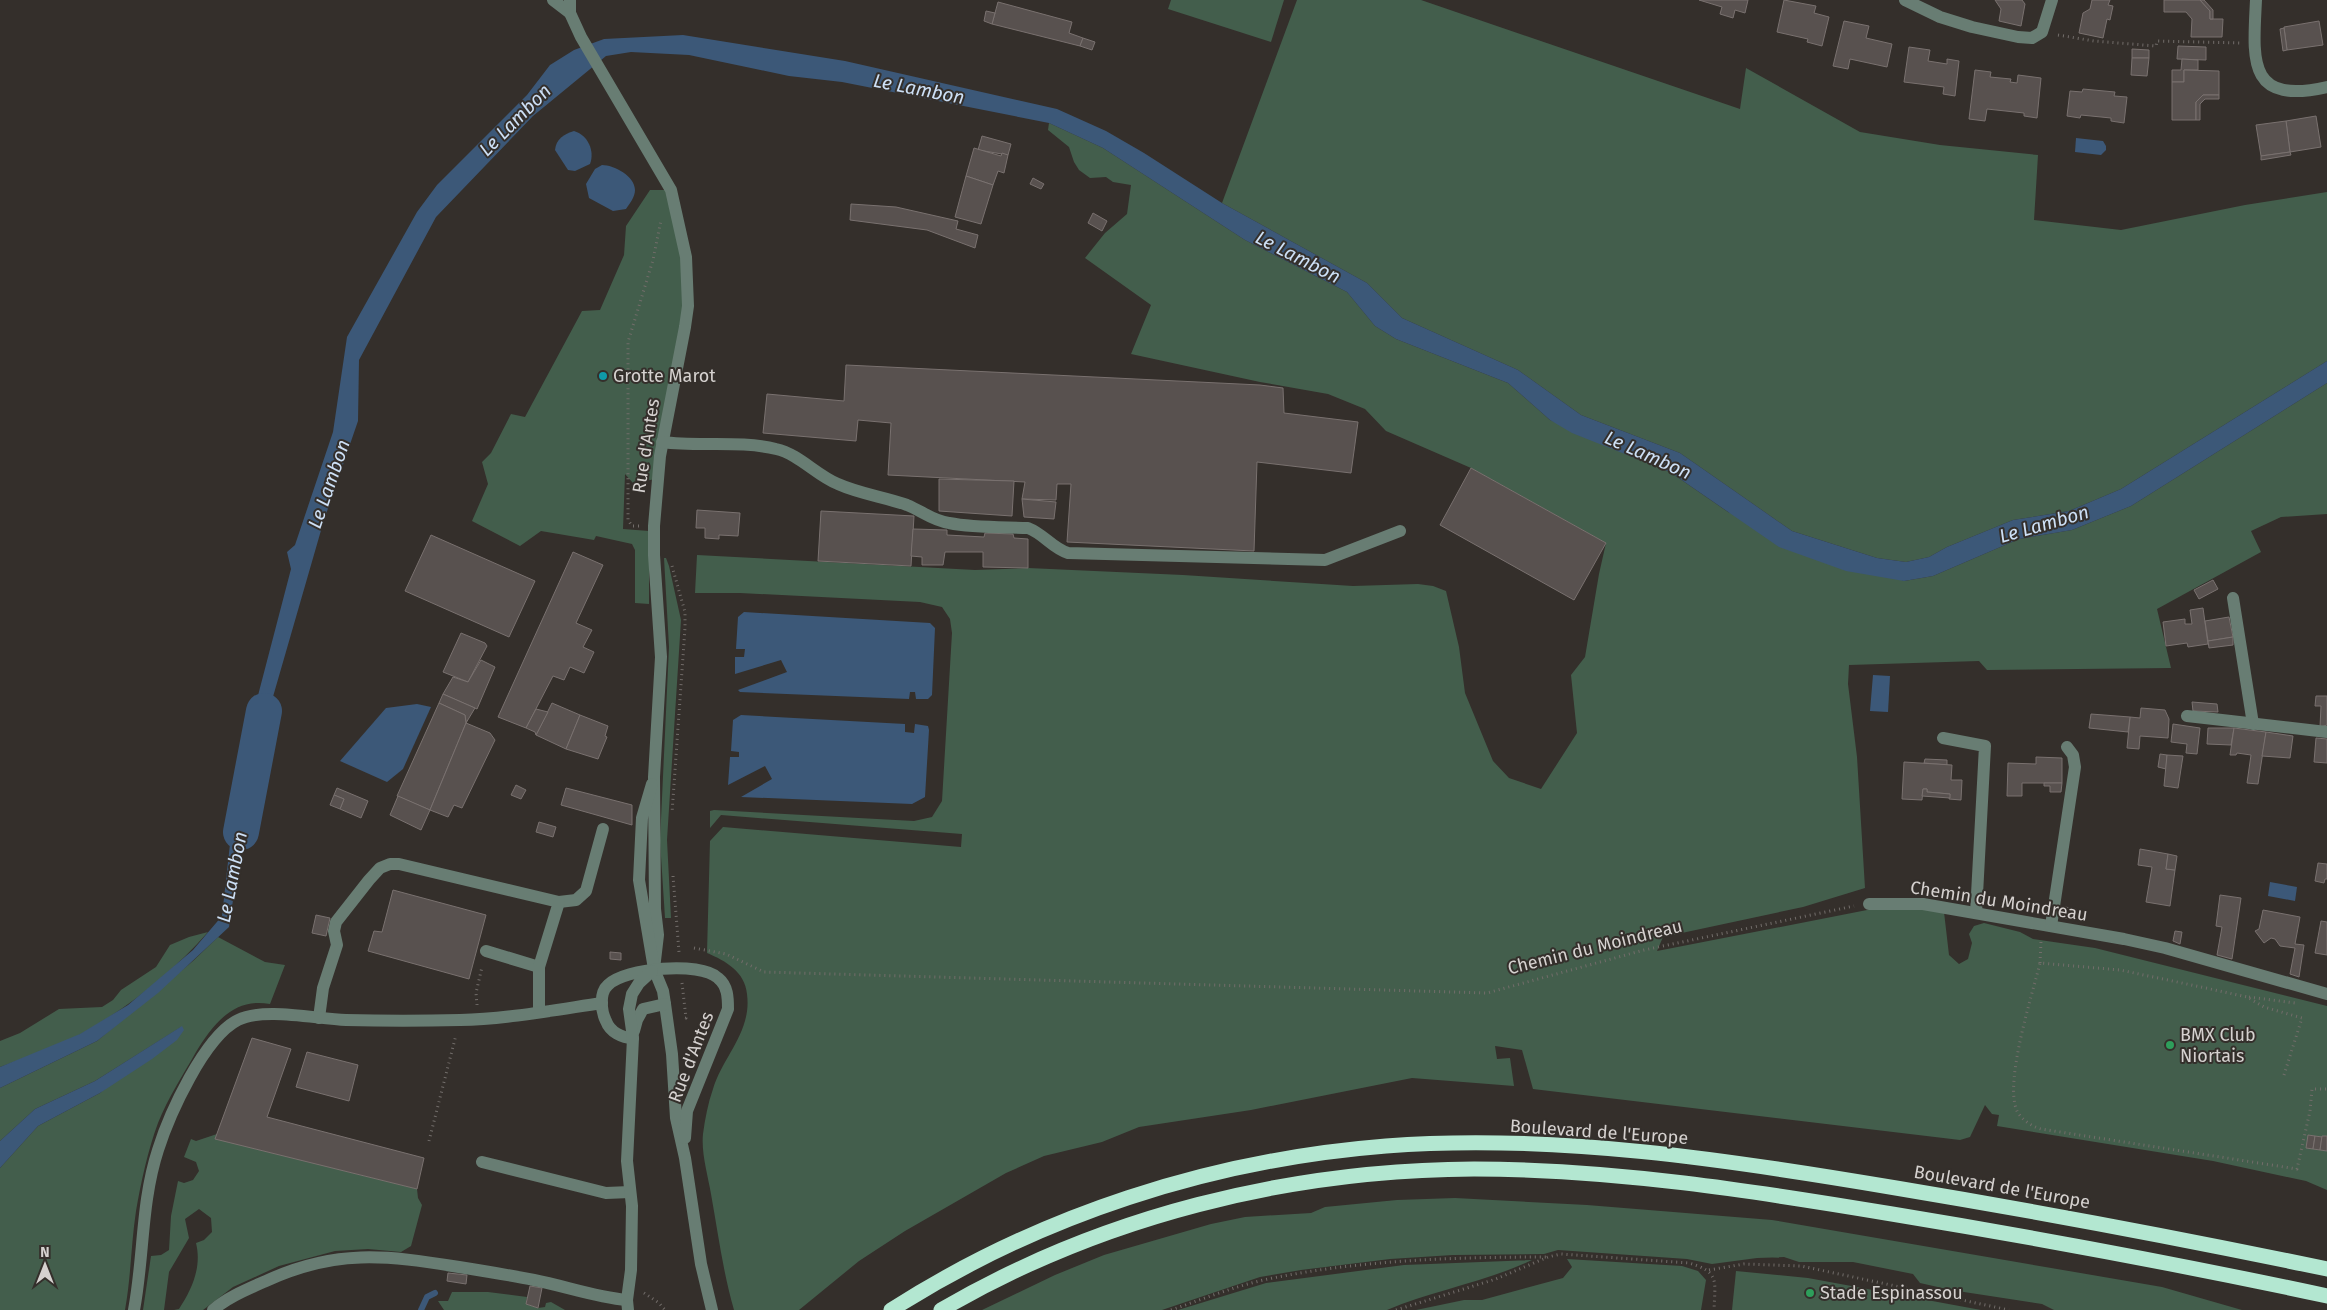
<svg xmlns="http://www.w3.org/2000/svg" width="2327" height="1310" viewBox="0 0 2327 1310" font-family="'Fira Sans',sans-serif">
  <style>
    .green { fill: #435e4c }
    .water { fill: #3c5878 }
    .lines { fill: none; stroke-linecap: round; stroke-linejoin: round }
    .stream { stroke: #3c5878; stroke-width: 6 }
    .river { stroke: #3c5878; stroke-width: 36 }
    .building { fill: #58514f; stroke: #79716f }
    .path { stroke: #726d6a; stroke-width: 3; stroke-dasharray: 1 4; stroke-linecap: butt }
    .minor { stroke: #687d73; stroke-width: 12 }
    .highway { stroke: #b3e7d1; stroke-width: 15 }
    .culture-dot { fill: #0f9aa8; stroke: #342f2b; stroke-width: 2 }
    .leisure-dot { fill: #2e9e5b; stroke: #342f2b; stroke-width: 2 }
    .labels { text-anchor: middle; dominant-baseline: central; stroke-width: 4; stroke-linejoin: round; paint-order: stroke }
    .poi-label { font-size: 18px; fill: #d5d1cf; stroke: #342f2b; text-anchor: start }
    .street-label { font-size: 18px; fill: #d5d1cf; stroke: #342f2b }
    .water-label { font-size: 19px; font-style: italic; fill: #cde0f6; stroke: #342f2b }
  </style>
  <rect width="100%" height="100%" fill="#342f2b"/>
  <g class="green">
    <path d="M1171 0H1284L1271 42 1168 9Z"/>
    <path d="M1297 0H1421L1740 109 1746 68 1860 132 1940 145 2038 155 2034 220 2121 230 2245 205 2327 192V361L2121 489 2069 511 2013 520 1947 547 1929 557 1906 562 1877 558 1792 531 1680 453 1581 415 1518 370 1402 318 1367 283 1222 203Z"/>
    <path d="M1049 123 1103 148 1245 240 1347 292 1375 326 1396 339 1508 383 1550 420 1670 472 1728 512 1904 581 1933 576 2019 539 2072 530 2131 506 2327 383V514L2281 517 2251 531 2261 552 2157 609 2171 668 1987 670 1979 661 1849 665 1848 684 1857 757 1865 888 1803 907 1663 937 1657 951 1867 910 1904 906 1944 912 1949 955 1959 964 1968 959 1972 943 1969 934 1974 926 1984 923 2020 932 2033 939 2095 948 2327 1006V1190L2306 1181 2213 1161 1997 1126 1999 1115 1992 1114 1985 1105 1970 1137 1960 1140 1533 1089 1522 1050 1495 1046 1497 1059 1510 1058 1514 1086 1412 1078 1251 1110 1139 1127 1102 1142 1044 1156 1006 1173 905 1231 859 1261 799 1310H734C723 1272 718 1233 711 1194 708 1176 701 1153 703 1134 705 1119 708 1103 713 1089 723 1056 752 1032 747 994 745 972 726 961 707 953L710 841 723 827 961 847 962 834 721 815 710 828V811L714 810 914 821 932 817 942 801 952 633 950 619 942 607 920 602 740 593H695L697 555 975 570 1028 568 1183 575 1353 586 1418 584 1433 586 1446 591 1459 647 1465 693 1493 761 1509 778 1541 789 1577 733 1571 675 1585 657 1599 574 1606 543 1471 468 1386 431 1365 409 1328 394 1260 382 1131 354 1151 305 1085 258 1105 233 1127 214 1131 185 1113 182 1106 177 1090 178 1079 170 1074 162 1069 147 1048 130Z"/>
    <path d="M650 190H671L688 281 656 479 633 483 625 474 623 529 649 531V604L635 603V550L632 544 596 536 594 540 541 531 520 546 472 521 488 484 482 462 491 453 511 414 525 417 582 311 600 310 624 255 626 226Z"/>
    <path d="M664 558H666L669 566 681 620 667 840 671 918H665L660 841 669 647Z"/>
    <path d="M208 932C173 972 128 1008 81 1034 55 1047 27 1057 0 1067V1041L20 1033 59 1009 102 1007 113 1000 121 990 156 967 170 945 189 937Z"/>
    <path d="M218 937 265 962 285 965 270 1004C234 997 213 1024 196 1052 183 1075 168 1098 158 1123 148 1150 141 1182 136 1211 131 1244 131 1277 125 1310H0V1168L38 1126 100 1093 181 1027 95 1081 35 1109 0 1141V1088L97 1041 193 961Z"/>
    <path d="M217 1134 216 1139 417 1189 418 1198 422 1205 411 1246 401 1252 368 1249 335 1251 279 1266 233 1287 203 1310H174L179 1309C192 1289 202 1267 196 1243L204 1240 212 1232 211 1218 199 1209 185 1219 189 1238 169 1272 164 1310H143L151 1256 161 1255 169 1250 171 1216 178 1181 184 1183 193 1180 199 1171 196 1162 184 1157 191 1139 196 1141Z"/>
    <path d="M1455 1198 1587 1205 1772 1220 2162 1287 2242 1310H2054L2042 1304 1951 1290 1920 1283 1913 1274 1853 1262H1799L1784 1257 1757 1258 1712 1264 1687 1259 1558 1250 1544 1254 1453 1255 1390 1259 1301 1270 1260 1277 1162 1310H982L1055 1275 1104 1255 1211 1224 1245 1217 1311 1213 1325 1207 1397 1200Z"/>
    <path d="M1567 1259 1682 1266 1698 1271 1706 1280 1701 1310H1416L1464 1300H1482L1563 1278 1572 1267Z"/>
    <path d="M1532 1260C1486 1282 1434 1290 1387 1310H1178L1266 1283 1404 1265Z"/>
    <path d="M1736 1271 1808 1278 1981 1310H1732Z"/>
    <path d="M452 1292H488L527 1297 526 1304 538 1308 545 1307 546 1303 551 1302 565 1310H444L438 1301H448Z"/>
  </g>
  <g class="water">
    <path d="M683 35 845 61 1057 109 1106 131 1144 153 1222 203 1367 283 1402 318 1518 370 1581 415 1680 453 1792 531 1877 558 1906 562 1929 557 1947 547 2013 520 2069 511 2121 489 2327 361V383L2131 506 2072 530 2019 539 1933 576 1904 581 1846 571 1779 547 1670 472 1572 433 1550 420 1508 383 1396 339 1375 326 1347 292 1245 240 1103 148 1049 123 842 82 789 76 689 55 631 52 606 56 533 116 436 217 359 360 358 421 324 520 253 766 229 927 158 993 97 1041 0 1088V1067L80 1034 128 1005 193 950 222 916 238 772 291 569 287 552 295 545 333 432 347 337 417 212 437 185 527 95 550 65 574 50 604 39Z"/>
    <path d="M574 131C588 135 595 151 590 164L575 171 568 170 555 150C556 139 564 134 574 131Z"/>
    <path d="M2076 138 2103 141 2106 146V150L2101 155 2075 152Z"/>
    <path d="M602 165C614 165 635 176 635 190 635 197 630 203 626 209L613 211 589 198 586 184 595 169Z"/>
    <path d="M744 612 930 623 935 628 932 695 928 699H916L915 692H910L909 699 740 692 738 690 787 672 781 660 735 674V657H744L745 649H736L738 617Z"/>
    <path d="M1873 675 1890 676 1888 712 1870 711Z"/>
    <path d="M417 704 431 707 403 769 387 782 340 761 386 708Z"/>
    <path d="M741 715 905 724V732L914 733 915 724 928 726 929 730 925 797 912 804 741 797 772 779 765 766 728 785 730 757H739V752L731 751 733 720Z"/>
    <path d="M2270 882 2297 887 2295 901 2268 896Z"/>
    <path d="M182 1026 184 1030 177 1040 152 1059 100 1093 38 1126 0 1168V1141L35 1109 95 1081Z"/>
  </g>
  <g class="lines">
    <path class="stream" d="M421 1310 427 1297 435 1293"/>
    <path class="river" d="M241 832 264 711"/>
  </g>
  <g class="building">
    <path d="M1699 0H1748L1745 13 1735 10 1733 18 1720 14 1722 7Z"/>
    <path d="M1784 0 1816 6 1814 13 1829 17 1822 46 1807 42 1808 39 1777 32Z"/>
    <path d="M1995 0H2022L2025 4 2021 26 1999 21 2001 9Z"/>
    <path d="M2092 0H2110L2108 5 2113 6 2110 20 2107 19 2103 38 2079 33 2083 13 2090 9Z"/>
    <path d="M2164 0H2200L2210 11V19H2223L2222 37H2191L2192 19 2186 12H2164Z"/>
    <path d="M2200 0H2204L2213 10V19H2210V11Z"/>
    <path d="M998 2 1072 22 1069 33 1083 38 1080 46 992 24Z"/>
    <path d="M986 11 995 13 992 24 984 21Z"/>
    <path d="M1844 21 1869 26 1866 38 1892 44 1887 67 1850 59 1848 69 1833 66Z"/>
    <path d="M2319 21 2323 45 2287 50 2284 27Z"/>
    <path d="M2284 28 2287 50 2283 51 2280 29Z"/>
    <path d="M1083 38 1095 42 1092 50 1080 46Z"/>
    <path d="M2178 46 2206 47V60L2177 59Z"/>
    <path d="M1909 47 1930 50 1928 61 1947 64V59L1959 61 1955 96 1943 94 1944 87 1904 82Z"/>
    <path d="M2132 49 2149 50V58H2132Z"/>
    <path d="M2132 58H2149L2147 76 2131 75Z"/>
    <path d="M2182 59 2198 60V70H2184V82H2172V70H2181Z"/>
    <path d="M1975 70 1991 72 1990 77 2011 79 2010 82 2017 83 2018 75 2041 78 2037 118 2024 116V113L1987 109 1985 121 1969 119Z"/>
    <path d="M2184 70 2219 71V95H2203L2196 102V120H2172V82H2184Z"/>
    <path d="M2083 89 2115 92 2114 96 2127 97 2124 123 2111 121V118L2081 115 2080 118 2067 116 2070 91 2082 92Z"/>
    <path d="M2203 95H2219V99H2205L2200 104V120H2196V102Z"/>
    <path d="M2316 116 2321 147 2290 152 2286 121Z"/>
    <path d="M2286 121 2290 152 2261 156 2256 125Z"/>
    <path d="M982 136 1011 144 1008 155 978 150Z"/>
    <path d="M974 148 1001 156 1002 153 1008 155 1004 173 998 171 993 185 966 176Z"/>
    <path d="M2290 152 2291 155 2261 160V156Z"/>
    <path d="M966 176 993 185 981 224 955 217Z"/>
    <path d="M1033 178 1044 184 1041 189 1030 184Z"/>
    <path d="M851 204 896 207 958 221 956 229 978 235 975 248 927 230 850 220Z"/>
    <path d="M1093 213 1107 221 1102 231 1088 223Z"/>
    <path d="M846 365 1260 385 1283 388 1284 413 1358 422 1351 473 1257 462 1254 551 1067 542 1071 484H1057L1056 500 1022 499 1025 482 888 475 891 423 858 420 856 441 763 433 767 394 844 401Z"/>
    <path d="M1471 468 1606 543 1574 600 1440 525Z"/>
    <path d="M939 479 1014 481 1012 516 939 511Z"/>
    <path d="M1022 499 1056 502 1054 519 1024 517Z"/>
    <path d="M697 510 740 513 738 536 719 535V539L705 538V528H696Z"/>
    <path d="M821 511 914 516 911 566 818 561Z"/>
    <path d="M913 529 947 530V535L984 537 985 533 1013 534 1014 538 1028 539V568L983 567V552H945L943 565H922V557L911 556Z"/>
    <path d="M431 535 535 581 509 637 405 591Z"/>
    <path d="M573 552 603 565 576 623 592 630 583 647 594 652 584 673 570 667 564 680 553 676 526 728 498 717Z"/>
    <path d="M2213 580 2218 589 2199 599 2194 590Z"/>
    <path d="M2203 608 2208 644 2188 647 2187 643 2166 646 2163 622 2185 619V624H2192L2190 610Z"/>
    <path d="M2229 617 2233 637 2208 641 2205 621Z"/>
    <path d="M461 633 485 643 487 646 468 682 443 672Z"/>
    <path d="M2233 637V645L2209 648 2208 641Z"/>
    <path d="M481 660 495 667 477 709 443 694 453 677 468 682Z"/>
    <path d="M443 694 475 708 466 723 465 715 439 703Z"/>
    <path d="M2316 696H2327V725L2320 727 2321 706H2315Z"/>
    <path d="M2192 702 2217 704 2218 712 2193 711Z"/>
    <path d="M439 703 465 715 466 723 430 810 397 796Z"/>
    <path d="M552 703 580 715 566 749 536 735Z"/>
    <path d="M2141 708 2165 710 2169 719 2168 738 2140 736 2139 749 2127 748 2130 717 2140 718Z"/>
    <path d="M536 709 548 712 536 735 535 732 526 728Z"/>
    <path d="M2091 714 2130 717 2128 732 2089 728Z"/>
    <path d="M580 715 608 726 605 736 607 737 598 759 566 749Z"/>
    <path d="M466 723 490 733 495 740 462 808 454 805 448 817 430 810Z"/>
    <path d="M2173 724 2200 728 2197 754 2186 753 2187 744 2171 742Z"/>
    <path d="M2208 728H2234L2231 745 2207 744Z"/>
    <path d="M2234 728 2266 732 2258 784 2247 783 2251 755 2237 753 2236 755H2230Z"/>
    <path d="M2266 732 2293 736 2290 758 2262 756Z"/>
    <path d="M2316 738 2327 739V763L2314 762Z"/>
    <path d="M2160 754 2167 755 2166 769 2158 767Z"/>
    <path d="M2167 755 2183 756 2178 788 2164 786Z"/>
    <path d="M2036 757 2062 758V783H2022V796H2007L2008 763 2036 764Z"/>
    <path d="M1925 759 1947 760V765L1924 763Z"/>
    <path d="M1904 762 1952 765 1951 780H1962L1961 800 1949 799 1950 794 1927 792V789H1923L1922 800 1902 799Z"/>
    <path d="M2044 783H2062L2061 792H2050V786H2044Z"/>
    <path d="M516 785 526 790 521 799 511 795Z"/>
    <path d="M337 788 368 801 361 818 340 809 344 799 334 795Z"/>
    <path d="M566 788 632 805V825L561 805Z"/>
    <path d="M1923 789H1927V792L1950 794V798L1922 796Z"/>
    <path d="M334 795 344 799 340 809 330 805Z"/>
    <path d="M398 796 430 810 421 830 390 815Z"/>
    <path d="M539 822 556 827 553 837 536 832Z"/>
    <path d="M2140 849 2168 854 2166 869 2175 870 2170 906 2146 902 2152 867 2138 865Z"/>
    <path d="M2168 854 2177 856 2175 870 2166 869Z"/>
    <path d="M2318 863 2327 864V879H2325L2324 883 2315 881Z"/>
    <path d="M393 890 486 915 469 979 368 951 374 931 382 932Z"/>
    <path d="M2220 895 2241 898 2232 959 2217 955 2222 927 2216 926Z"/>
    <path d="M2065 907 2076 909 2075 920 2064 918Z"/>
    <path d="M2263 910 2300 917 2295 944 2304 945 2299 977 2290 974 2295 948 2280 946 2275 939 2271 938 2264 943 2255 931 2259 929Z"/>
    <path d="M316 915 330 918 326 936 312 933Z"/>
    <path d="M2321 921 2327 922V955L2315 953Z"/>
    <path d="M2175 931 2182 932 2180 944 2173 941Z"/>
    <path d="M610 952 621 953V960L610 959Z"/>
    <path d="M252 1038 291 1049 267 1117 424 1158 417 1189 215 1139Z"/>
    <path d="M307 1052 358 1065 349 1101 296 1087Z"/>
    <path d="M2308 1135 2315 1136 2313 1149 2306 1148Z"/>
    <path d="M2315 1136 2322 1137 2320 1150 2313 1149Z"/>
    <path d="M2322 1136H2327V1151L2320 1150Z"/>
    <path d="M448 1273 467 1275 466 1284 447 1281Z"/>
    <path d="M530 1286 542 1288 538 1308 526 1304Z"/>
  </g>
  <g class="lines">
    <g class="path">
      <path d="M2058 35 2094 41 2156 46 2157 41 2240 43"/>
      <path d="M639 526H632L628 520V342L653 260 661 220"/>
      <path d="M672 566 685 612V628L672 813"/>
      <path d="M673 876 679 952"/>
      <path d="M694 948 726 954 764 972 1487 993 1644 950 1854 906"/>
      <path d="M2040 963 2041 941"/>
      <path d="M682 983 686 1018 682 1019"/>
      <path d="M2249 997 2295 1003"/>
      <path d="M477 1005 476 993 482 967"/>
      <path d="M2284 1075 2302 1018 2264 1007 2247 997 2201 987 2120 970 2040 963C2032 996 2004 1082 2017 1111 2022 1120 2031 1126 2041 1129L2297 1169 2310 1111 2312 1089H2327"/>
      <path d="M429 1141 456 1035"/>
      <path d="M1709 1270 1744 1264 1801 1266 2009 1310"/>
      <path d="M644 1293 659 1303 665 1310"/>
      <path d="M1171 1310C1203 1299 1235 1286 1268 1279 1360 1260 1455 1257 1548 1257"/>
      <path d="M1396 1310 1496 1279 1548 1257 1561 1254 1689 1263C1720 1272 1715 1281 1714 1310"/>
    </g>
    <g class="minor">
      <path d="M553 0 570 13"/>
      <path d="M570 0V13L581 37 671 190 686 257 688 306 685 327 660 456 654 526V555L661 657 654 777 655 909 658 935 654 969"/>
      <path d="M1905 0 1940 17 1972 27 2018 37 2032 38 2042 32 2052 0"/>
      <path d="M2256 0C2253 61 2247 105 2327 87"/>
      <path d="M662 442C700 447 739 440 776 449 799 454 816 475 838 484 860 494 885 497 907 505 922 511 933 521 949 523 974 528 1002 527 1028 528 1044 534 1052 548 1068 553L1325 560 1400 531"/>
      <path d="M2233 598 2253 724"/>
      <path d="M2187 716 2327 732"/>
      <path d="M1943 738 1985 746 1976 913"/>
      <path d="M652 784 642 818 639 880 654 969 663 991 665 1004 672 1054 676 1118 685 1158 701 1264 712 1310"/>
      <path d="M559 902 576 900 586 891 603 829"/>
      <path d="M1869 904H1923L2124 939 2165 948 2327 994"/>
      <path d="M2051 926 2075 767 2073 755 2067 747"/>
      <path d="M486 951 539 967"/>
      <path d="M319 1018 323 988 337 945 334 931 336 922 369 880 380 868 390 864H399L559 902 539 967V1011"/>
      <path d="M634 1031 637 1020 643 1009 665 1004"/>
      <path d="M633 1038C622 1038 610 1032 606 1021 601 1011 599 993 608 985 625 968 700 961 718 978 728 986 728 998 728 1009L687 1111 685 1138"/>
      <path d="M482 1162 606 1193 630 1192"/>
      <path d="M134 1310C144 1257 141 1202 158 1150 169 1115 204 1037 238 1020 264 1007 316 1019 346 1020 384 1021 422 1021 460 1020 507 1019 555 1010 602 1003"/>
      <path d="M213 1310C228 1297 248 1289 266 1281 335 1249 386 1255 459 1267 484 1271 509 1275 534 1280 565 1286 595 1297 627 1300"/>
      <path d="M628 1310 627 1300 631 1270 632 1206 627 1161 633 1038 629 1009 632 994 639 983 652 971"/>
    </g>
    <g class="highway">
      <path d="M891 1310C1040 1215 1210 1160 1386 1146 1554 1133 1731 1160 1896 1188 2040 1212 2184 1239 2327 1269"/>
      <path d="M941 1310C1102 1216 1288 1170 1474 1169 1614 1169 1754 1191 1892 1214 2038 1238 2183 1265 2327 1296"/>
    </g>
  </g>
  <circle class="culture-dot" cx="603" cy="376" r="5"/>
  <g class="leisure-dot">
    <circle cx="2170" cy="1045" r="5"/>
    <circle cx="1810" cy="1293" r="5"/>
  </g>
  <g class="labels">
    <g class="poi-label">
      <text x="613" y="376">Grotte Marot</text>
      <text x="2180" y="1035">BMX Club<tspan x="2180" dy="21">Niortais</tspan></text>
      <text x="1820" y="1293">Stade Espinassou</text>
    </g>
    <g class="street-label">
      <text transform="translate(646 446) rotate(-81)">Rue d'Antes</text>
      <text transform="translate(1999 901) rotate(9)">Chemin du Moindreau</text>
      <text transform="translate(1595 947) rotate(-14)">Chemin du Moindreau</text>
      <text transform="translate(691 1057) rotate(-69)">Rue d'Antes</text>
      <text transform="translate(1599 1132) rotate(4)">Boulevard de l'Europe</text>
      <text transform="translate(2002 1187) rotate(10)">Boulevard de l'Europe</text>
    </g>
    <g class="water-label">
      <text transform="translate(919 89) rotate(11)">Le Lambon</text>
      <text transform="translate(515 120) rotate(-45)">Le Lambon</text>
      <text transform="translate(1298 257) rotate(27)">Le Lambon</text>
      <text transform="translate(1648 455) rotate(24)">Le Lambon</text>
      <text transform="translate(329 484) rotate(-71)">Le Lambon</text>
      <text transform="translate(2044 524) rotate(-16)">Le Lambon</text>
      <text transform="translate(232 877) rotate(-79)">Le Lambon</text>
    </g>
  </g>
  <g transform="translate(45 1265)" stroke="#342f2b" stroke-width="4" paint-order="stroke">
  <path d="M0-4L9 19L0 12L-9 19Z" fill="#d5d1cf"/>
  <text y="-8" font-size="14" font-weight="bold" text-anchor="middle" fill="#d5d1cf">N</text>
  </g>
</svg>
